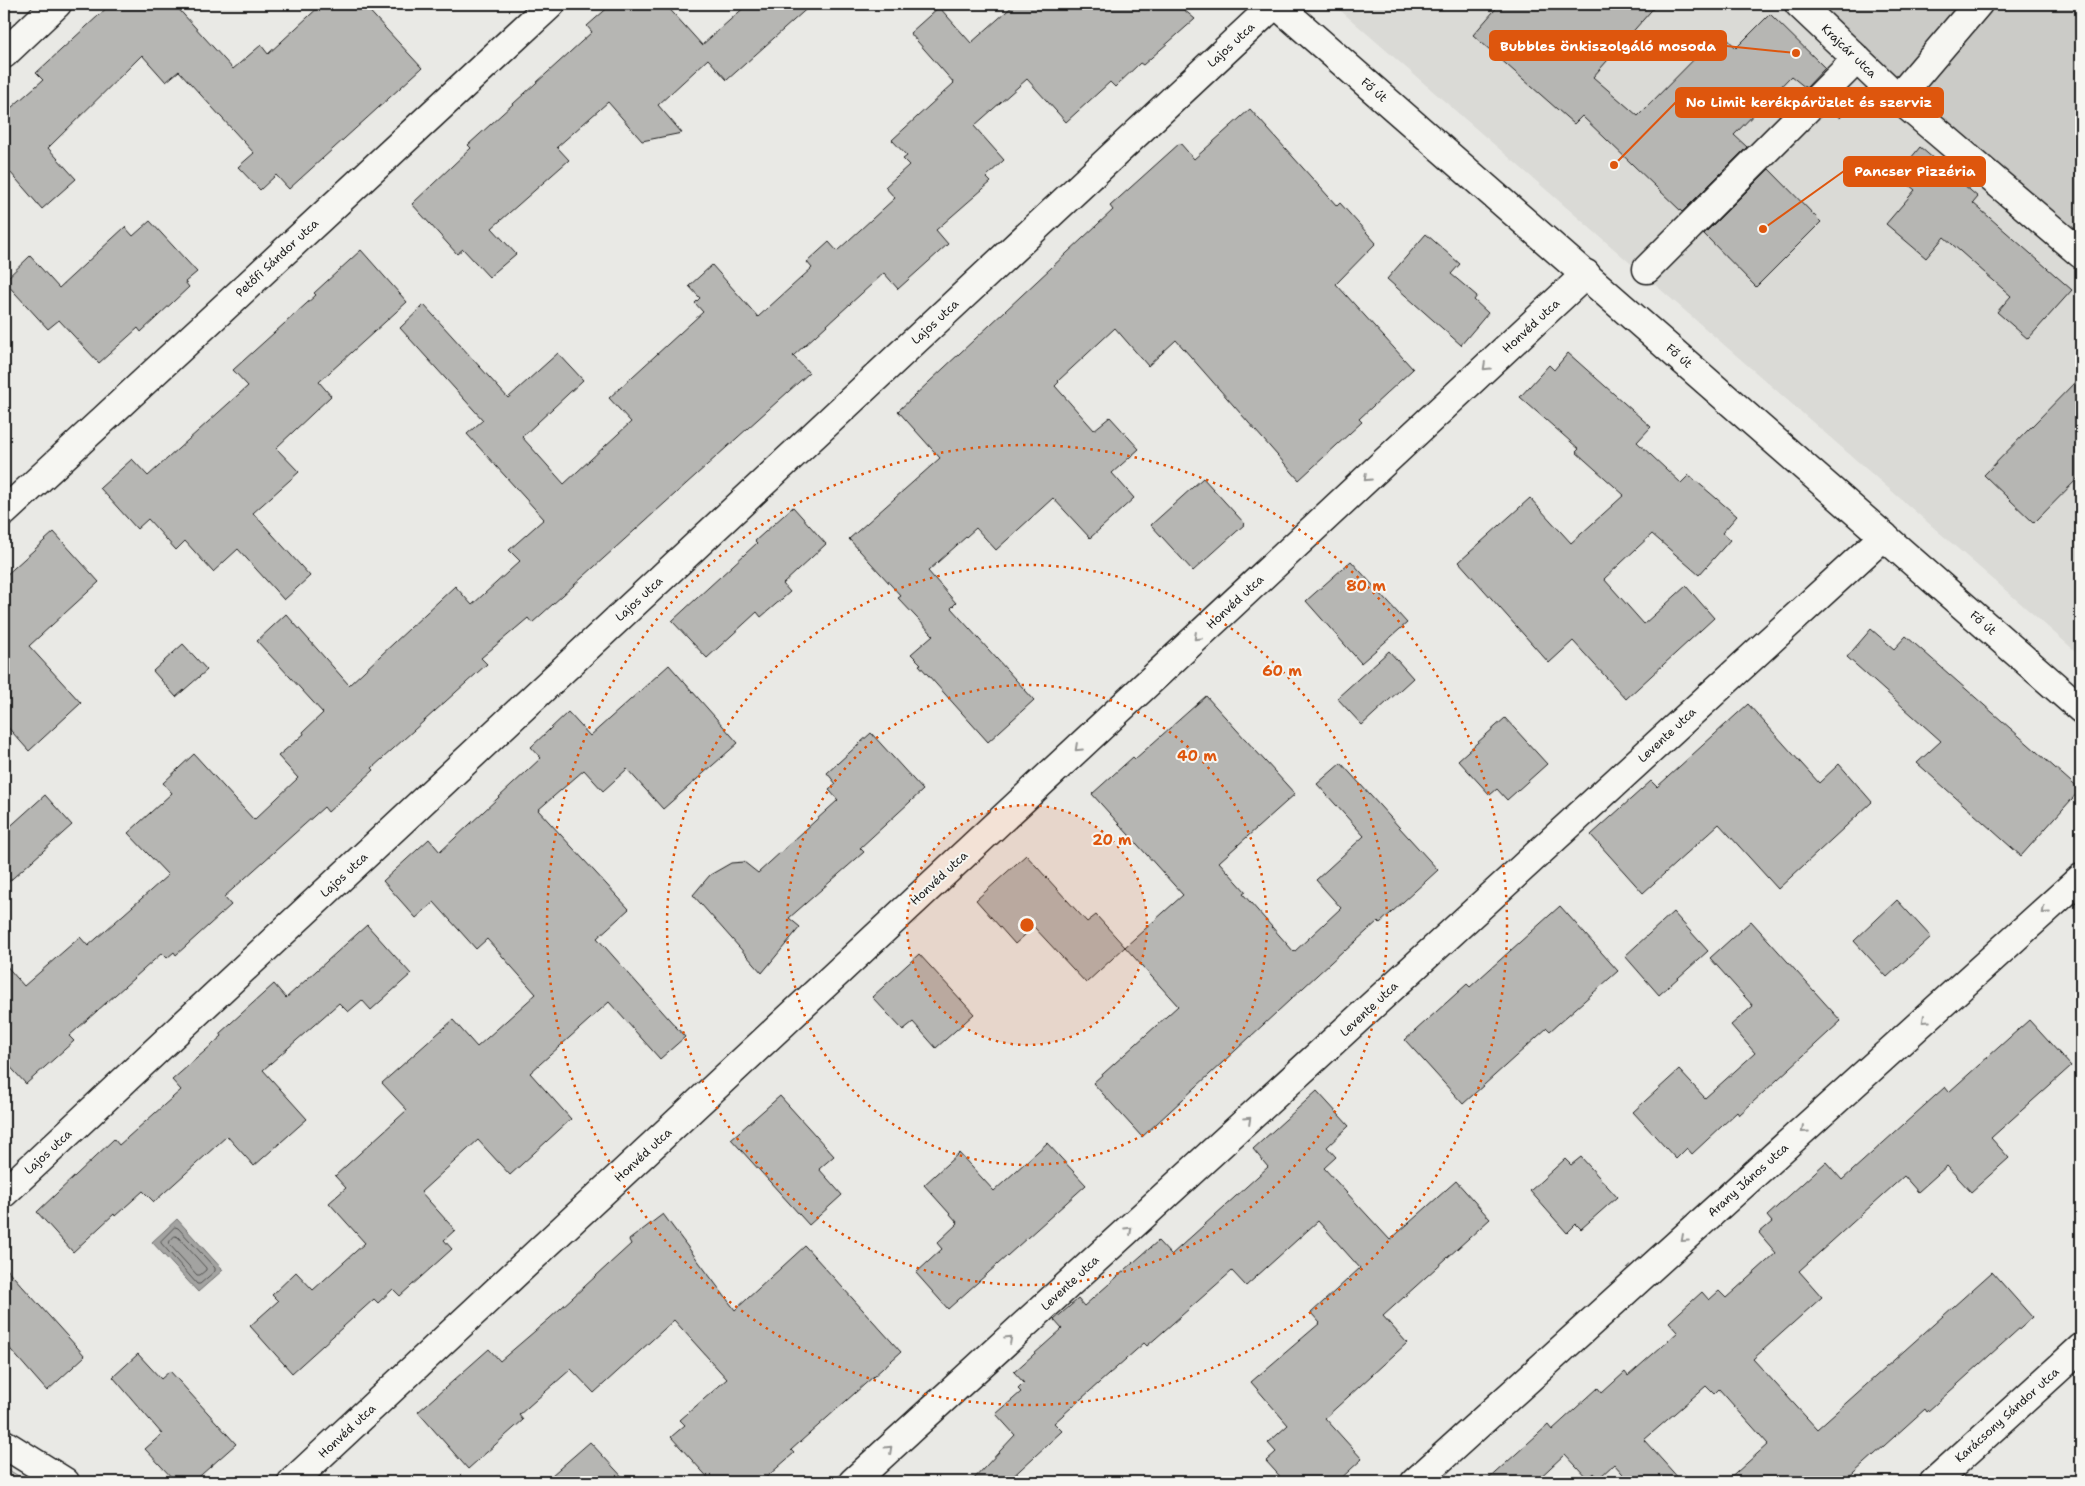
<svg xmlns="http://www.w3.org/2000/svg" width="2085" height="1486" viewBox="0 0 2085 1486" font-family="'Shantell Sans',sans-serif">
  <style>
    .built { fill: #dadad6 }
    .green { fill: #cbcbc7; stroke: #747472 }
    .water { fill: #a3a3a1; stroke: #6d6d6c }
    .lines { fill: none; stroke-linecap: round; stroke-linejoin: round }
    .shore { stroke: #525251; stroke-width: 1 }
    .building { fill: #b6b6b3; stroke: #1c1c1c }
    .minor-casing { stroke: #1c1c1c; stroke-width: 31 }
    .major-casing { stroke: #1c1c1c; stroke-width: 31 }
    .minor { stroke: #f6f6f2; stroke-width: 28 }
    .major { stroke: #f6f6f2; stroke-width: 28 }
    .oneway { stroke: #949492 }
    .ring { fill: none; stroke: #de560d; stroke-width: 2.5; stroke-dasharray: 2.5 5 }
    .labels { text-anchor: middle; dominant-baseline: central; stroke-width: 4; stroke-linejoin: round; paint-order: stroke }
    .street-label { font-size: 12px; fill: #1c1c1c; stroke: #f6f6f2 }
    .centre { fill: #de560d; stroke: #f6f6f2; stroke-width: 2.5 }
    .ring-label { font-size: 15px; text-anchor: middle; font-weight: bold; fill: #de560d; stroke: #f6f6f2; stroke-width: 4; stroke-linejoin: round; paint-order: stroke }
    .leader { fill: none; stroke: #de560d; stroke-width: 2 }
    .callout-dot { fill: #de560d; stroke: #f6f6f2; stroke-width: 2 }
    .callout { fill: #de560d; stroke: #de560d; stroke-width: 2 }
    .callout-label { font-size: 14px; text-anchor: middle; font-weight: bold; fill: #fff }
  </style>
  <rect width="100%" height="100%" fill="#e9e9e5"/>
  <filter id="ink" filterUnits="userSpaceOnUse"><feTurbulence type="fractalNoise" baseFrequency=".02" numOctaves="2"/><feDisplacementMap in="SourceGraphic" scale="10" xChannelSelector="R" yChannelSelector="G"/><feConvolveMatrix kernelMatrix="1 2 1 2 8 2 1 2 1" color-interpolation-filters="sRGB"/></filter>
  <g filter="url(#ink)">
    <path class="built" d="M1333 4H1831L2081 216V656Z"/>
    <g class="green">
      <path d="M1799 4H2081V254Z"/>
      <path d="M4 1467 28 1482H4Z"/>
    </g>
    <path class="water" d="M177 1219 223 1270 198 1292 152 1242Z"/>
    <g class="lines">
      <g class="shore">
        <path d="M175 1227 178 1228 215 1268V1271L200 1284H197L161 1243V1241Z"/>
        <path d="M175 1236 178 1237 206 1268V1270L200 1275H197L169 1244 170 1241Z"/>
      </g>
    </g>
    <g class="building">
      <path d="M111 4H174L233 69 261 45 268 54 322 4H363L422 68 289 189 276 175 260 190 238 167 254 153 179 71 166 82 142 55 48 148 76 179 42 209 4 165V114L43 80 36 73Z"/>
      <path d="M612 4H665L702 45 748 4H812L727 80 708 59 658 105 682 133 642 141 608 102 557 147 569 160 492 228 516 254 489 277 463 249 457 254 412 204 471 148 468 145 592 32 587 26Z"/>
      <path d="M1015 4H1177L1195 19 1143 65 1140 63 1115 87 1110 82 1066 122 1027 79 974 126 1004 160 986 177 991 182 936 230 948 244 898 289 884 273 793 356 809 373 532 623 528 618 481 658 487 664 372 768 374 770 328 812 324 807 224 897 231 905 176 955 174 952 167 958 162 953 69 1036 74 1041 26 1084 4 1060V963L24 986 80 937 88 946 168 875 128 833 172 793 163 783 194 754 254 820 298 778 278 756 304 734 303 732 323 713 257 641 286 614 349 685 455 586 472 605 520 561 509 550 544 519 467 434 483 420 400 328 424 305 508 398 558 353 583 380 522 437 564 484 631 422 609 398 703 312 695 303 700 298 689 286 712 265 758 317 812 268 807 262 829 242 837 251 895 198 885 187 909 165 903 159 907 156 892 140 954 83 910 33 939 7 971 43Z"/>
      <path d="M1500 4H1657L1593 77 1638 116 1721 32 1736 48 1770 14 1825 68 1806 88 1791 76 1734 135 1747 147 1682 212 1582 116 1574 124 1473 35Z"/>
      <path d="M1848 90 1857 99 1840 118 1829 109Z"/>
      <path d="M1250 109 1337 206 1340 203 1376 243 1336 284 1413 369 1359 419 1362 422 1299 480 1176 340 1148 366 1115 328 1058 381 1059 382 1055 386 1094 430 1110 417 1139 449 1112 473 1134 498 1090 538 1053 498 996 550 976 528 928 571 956 603 951 608 1034 700 988 742 919 665 921 664 911 654 933 635 898 598 901 596 849 539 940 458 898 411 1113 210 1110 206 1180 143 1194 159Z"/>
      <path d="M1920 147 1978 197 1973 203 2072 290 2028 339 1997 312 2011 296 1944 237 1926 258 1886 224 1915 190 1897 175Z"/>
      <path d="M1769 169 1821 222 1756 287 1704 234Z"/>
      <path d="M150 221 197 272 185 282 189 287 141 332 138 328 99 363 59 320 48 329 4 281 30 256 59 288 125 227 133 236Z"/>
      <path d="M1426 234 1460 264 1451 274 1477 296 1474 300 1488 313 1461 345 1387 279Z"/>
      <path d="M361 250 407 302 319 382 331 396 276 448 299 472 253 513 310 576 284 600 238 549 213 572 185 541 176 550 148 519 137 529 100 488 132 459 148 476 248 386 233 370 316 295 314 293Z"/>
      <path d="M1568 353 1651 427 1637 442 1681 483 1689 475 1737 516 1722 533 1730 540 1699 575 1652 534 1604 579 1644 624 1686 586 1714 618 1626 699 1573 641 1549 663 1459 562 1530 498 1571 543 1624 495 1576 452 1579 449 1520 397 1549 365 1554 370Z"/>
      <path d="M2081 376V475L2034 523 1984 475Z"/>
      <path d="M1203 478 1245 524 1193 571 1151 525Z"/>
      <path d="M793 507 826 544 783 584 790 592 761 617 757 612 707 658 672 621 757 543 755 541Z"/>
      <path d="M54 532 99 582 29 646 81 703 29 751 4 723V577Z"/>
      <path d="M1351 561 1407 623 1361 663 1306 601Z"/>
      <path d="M1871 629 1894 649 1906 636 2080 790 2021 856 1917 763 1941 741 1847 657Z"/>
      <path d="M183 644 207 670 176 697 153 671Z"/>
      <path d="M1389 651 1413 678 1362 725 1337 698Z"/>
      <path d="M669 665 738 743 663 809 627 769 603 791 584 770 538 810 629 909 597 938 685 1037 660 1059 609 1002 530 1073 571 1119 510 1175 478 1140 421 1192 455 1230 444 1240 452 1249 400 1296 393 1289 378 1303 374 1299 292 1373 250 1326 278 1301 272 1295 296 1272 313 1290 365 1243 329 1203 346 1188 335 1176 407 1110 382 1083 453 1020 477 1047 536 994 487 939 476 949 434 902 416 918 383 881 429 839 440 852 541 758 531 747 568 712 590 736Z"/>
      <path d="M1206 696 1295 794 1219 862 1246 892 1243 894 1294 952 1341 908 1316 880 1364 836 1317 784 1341 763 1438 870 1380 923 1378 921 1345 951 1344 950 1142 1137 1093 1083 1178 1006 1125 947 1086 983 1034 927 1015 944 976 900 1026 855 1087 922 1096 915 1125 947 1183 895 1092 794 1133 757 1135 759Z"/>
      <path d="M1748 704 1819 783 1839 764 1872 802 1778 889 1719 824 1643 893 1591 835 1651 781 1657 787Z"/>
      <path d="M1505 718 1547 764 1507 800 1497 789 1490 795 1458 760Z"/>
      <path d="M871 733 923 790 860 848 864 852 789 918 800 927 762 973 693 895 710 875 731 863 744 862 758 873 838 800 829 790 836 784 827 773Z"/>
      <path d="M45 795 72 825 4 886V832Z"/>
      <path d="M1897 900 1931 937 1887 977 1854 941Z"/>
      <path d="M1560 906 1618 971 1550 1031 1547 1028 1463 1104 1405 1040 1467 984 1470 987Z"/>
      <path d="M1673 912 1708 951 1659 995 1625 956Z"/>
      <path d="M1751 921 1841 1021 1739 1115 1737 1112 1692 1154 1687 1148 1676 1159 1633 1112 1679 1070 1705 1098 1755 1053 1731 1025 1753 1006 1710 958Z"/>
      <path d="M367 925 411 974 371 1010 362 1000 348 1012 339 1003 263 1070 307 1119 254 1166 227 1136 154 1202 143 1191 115 1216 114 1214 73 1252 37 1212 114 1139 119 1145 181 1090 172 1080 222 1036 220 1033 274 984 286 998Z"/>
      <path d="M919 954 974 1014 936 1048 913 1022 903 1030 872 997Z"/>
      <path d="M2029 1020 2071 1066 1991 1138 2009 1158 1971 1192 1947 1166 1918 1192 1904 1176 1799 1271 1822 1297 1753 1359 1817 1429 1992 1272 2032 1317 1927 1412 1925 1409 1844 1482H1726L1768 1444 1719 1389 1714 1394 1706 1386 1644 1440 1682 1482H1630L1614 1464 1599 1478 1594 1473 1588 1479 1565 1454 1535 1482H1485L1548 1425 1552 1430 1598 1388 1602 1393 1625 1372 1628 1376 1678 1332 1669 1322 1702 1292 1709 1300 1719 1291 1726 1298 1776 1253 1759 1233 1772 1222 1767 1216 1826 1162 1842 1180 1945 1087 1949 1092Z"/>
      <path d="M1317 1091 1349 1126 1327 1147 1336 1157 1324 1168 1390 1240 1456 1181 1490 1219 1383 1316 1407 1343 1325 1418 1362 1459 1337 1482H1285L1266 1461 1276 1452 1268 1443 1288 1425 1251 1382 1320 1323 1311 1313 1360 1268 1318 1221 1246 1286 1232 1271 1147 1346 1144 1343 1054 1423 1062 1431 1007 1482H971L1015 1435 996 1414 1021 1392 1018 1389 1024 1383 1014 1372 1062 1329 1054 1320 1078 1299 1084 1306 1158 1241 1171 1255 1268 1167 1253 1149Z"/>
      <path d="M780 1096 834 1156 819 1169 842 1195 809 1225 731 1139Z"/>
      <path d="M1047 1143 1086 1185 948 1309 916 1273 942 1249 937 1243 958 1223 924 1185 959 1153 994 1191Z"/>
      <path d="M1581 1157 1617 1197 1581 1229 1576 1224 1567 1233 1530 1191 1565 1159 1571 1165Z"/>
      <path d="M663 1214 735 1310 805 1246 901 1352 791 1450 794 1453 761 1482H712L671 1437 685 1425 680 1420 727 1379 674 1320 594 1393 571 1369 519 1415 523 1420 468 1469 418 1412 489 1349 500 1361 549 1319 631 1244 629 1240Z"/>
      <path d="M4 1266 85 1356 47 1391 4 1342Z"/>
      <path d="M138 1354 161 1379 170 1371 236 1444 193 1482H176L145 1449 162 1434 113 1377Z"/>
      <path d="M590 1442 627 1482H544Z"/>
    </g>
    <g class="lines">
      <g class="minor-casing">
        <g id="minor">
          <path d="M1799 4 1898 98 2081 254"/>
          <path d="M4 54 57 4"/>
          <path d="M1898 98 1978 4"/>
          <path d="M1647 269 1857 59"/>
          <path d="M4 512 551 4"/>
          <path d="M4 1193 1275 4"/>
          <path d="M4 1444 65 1482"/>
          <path d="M292 1482 1586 274"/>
          <path d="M853 1482 1884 536"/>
          <path d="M1415 1482 2081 878"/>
          <path d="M1934 1482 2081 1348"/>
        </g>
      </g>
      <g class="major-casing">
        <path id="major" d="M1276 4 2081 709"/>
      </g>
      <use href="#minor" class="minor"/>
      <use href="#major" class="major"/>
    </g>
    <defs><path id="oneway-chevron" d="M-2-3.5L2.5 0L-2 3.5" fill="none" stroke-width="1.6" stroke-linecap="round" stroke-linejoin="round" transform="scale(1.25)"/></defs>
    <g class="oneway">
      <use href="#oneway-chevron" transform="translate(1486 367) rotate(137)"/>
      <use href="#oneway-chevron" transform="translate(1367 478) rotate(137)"/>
      <use href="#oneway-chevron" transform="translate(1197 637) rotate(137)"/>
      <use href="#oneway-chevron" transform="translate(1078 748) rotate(137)"/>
      <use href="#oneway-chevron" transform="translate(2045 911) rotate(138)"/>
      <use href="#oneway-chevron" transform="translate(1925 1020) rotate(138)"/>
      <use href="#oneway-chevron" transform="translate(1248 1120) rotate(-43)"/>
      <use href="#oneway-chevron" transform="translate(1804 1130) rotate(138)"/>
      <use href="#oneway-chevron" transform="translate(1129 1230) rotate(-43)"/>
      <use href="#oneway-chevron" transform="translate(1684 1239) rotate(138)"/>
      <use href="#oneway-chevron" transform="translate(1009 1339) rotate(-43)"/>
      <use href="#oneway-chevron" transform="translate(889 1449) rotate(-43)"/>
    </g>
  </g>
  <circle cx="1027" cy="925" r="120" fill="#de560d" fill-opacity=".12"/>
  <g class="ring">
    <circle cx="1027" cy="925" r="120"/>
    <circle cx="1027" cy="925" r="240"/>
    <circle cx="1027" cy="925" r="360"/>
    <circle cx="1027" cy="925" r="480"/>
  </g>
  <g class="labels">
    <g class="street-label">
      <text transform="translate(1231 45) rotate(-43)">Lajos utca</text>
      <text transform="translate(1849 51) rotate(44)">Krajcár utca</text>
      <text transform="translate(1374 90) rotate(41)">Fő út</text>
      <text transform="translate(277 258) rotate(-43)">Petőfi Sándor utca</text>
      <text transform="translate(935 322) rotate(-43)">Lajos utca</text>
      <text transform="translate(1531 326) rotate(-43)">Honvéd utca</text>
      <text transform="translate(1679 356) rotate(41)">Fő út</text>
      <text transform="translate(639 599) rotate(-43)">Lajos utca</text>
      <text transform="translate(1235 602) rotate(-43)">Honvéd utca</text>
      <text transform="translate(1983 623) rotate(41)">Fő út</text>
      <text transform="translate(1667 735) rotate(-43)">Levente utca</text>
      <text transform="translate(344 875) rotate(-43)">Lajos utca</text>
      <text transform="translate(939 878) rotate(-43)">Honvéd utca</text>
      <text transform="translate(1369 1009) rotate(-43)">Levente utca</text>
      <text transform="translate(48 1152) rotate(-43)">Lajos utca</text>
      <text transform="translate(643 1155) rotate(-43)">Honvéd utca</text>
      <text transform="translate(1748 1180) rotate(-42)">Arany János utca</text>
      <text transform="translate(1070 1283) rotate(-43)">Levente utca</text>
      <text transform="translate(2007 1415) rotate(-42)">Karácsony Sándor utca</text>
      <text transform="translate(347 1431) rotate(-43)">Honvéd utca</text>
    </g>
  </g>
  <circle cx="1027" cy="925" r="8" class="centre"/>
  <g class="ring-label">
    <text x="1366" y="591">80 m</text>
    <text x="1282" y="676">60 m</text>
    <text x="1197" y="761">40 m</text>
    <text x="1112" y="845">20 m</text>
  </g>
  <path class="leader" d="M1796 53L1726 46M1614 165L1676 102M1763 229L1844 171"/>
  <g class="callout-dot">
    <circle cx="1796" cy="53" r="5"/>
    <circle cx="1614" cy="165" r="5"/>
    <circle cx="1763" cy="229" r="5"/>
  </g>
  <g class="callout">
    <rect x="1490" y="31" width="236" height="29" rx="5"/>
    <rect x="1676" y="88" width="267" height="29" rx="5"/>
    <rect x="1844" y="157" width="141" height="29" rx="5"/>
  </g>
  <g class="callout-label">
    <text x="1608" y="51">Bubbles önkiszolgáló mosoda</text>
    <text x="1809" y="107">No Limit kerékpárüzlet és szerviz</text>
    <text x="1915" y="176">Pancser Pizzéria</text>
  </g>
  <rect width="2085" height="1486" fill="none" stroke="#f6f6f2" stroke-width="20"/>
  <rect x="10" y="10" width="2065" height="1466" fill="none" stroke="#1c1c1c" stroke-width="2" filter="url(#ink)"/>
</svg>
